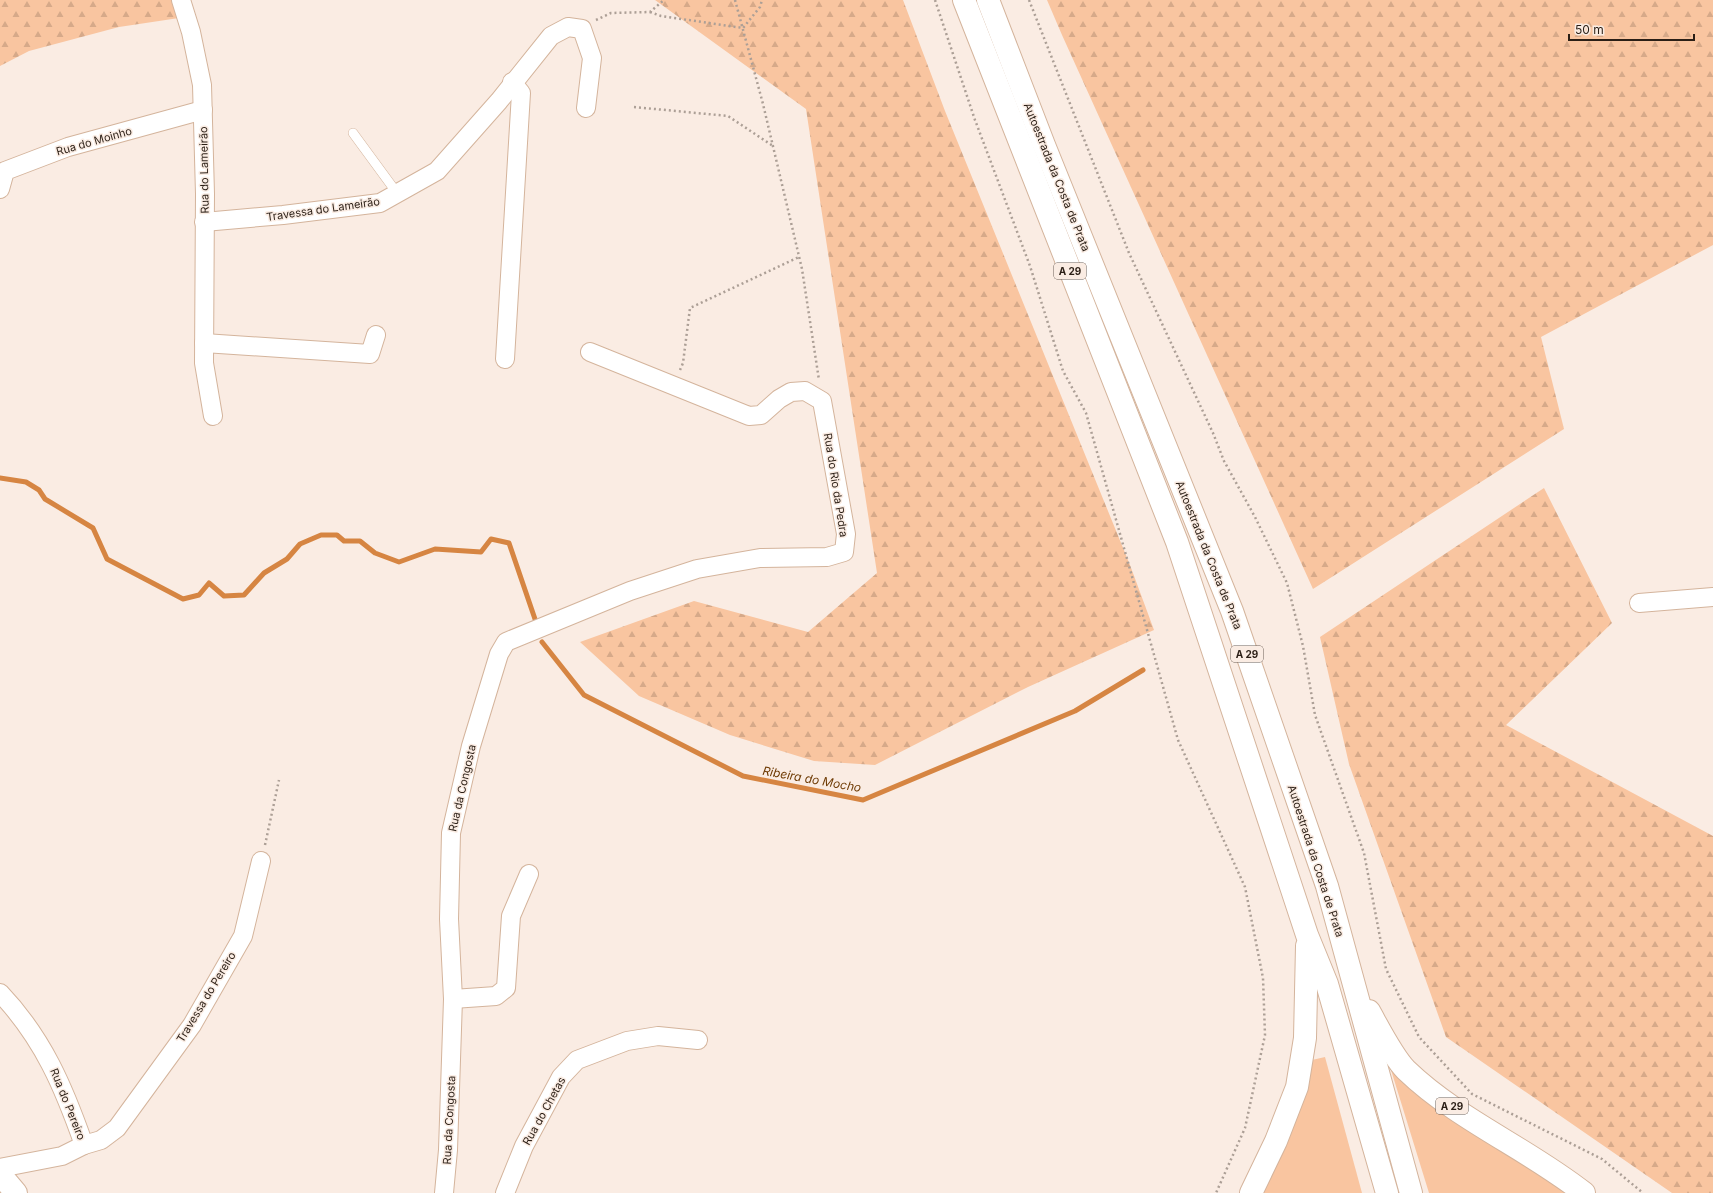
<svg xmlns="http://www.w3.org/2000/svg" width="1713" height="1193" viewBox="0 0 1713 1193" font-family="Inter,sans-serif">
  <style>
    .grass { fill: #f9c5a0 }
    .forest { fill: url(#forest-firs) }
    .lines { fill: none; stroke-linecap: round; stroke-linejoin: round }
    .stream { stroke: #d68542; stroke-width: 5 }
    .lane-casing { stroke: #d4b49c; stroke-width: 10 }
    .street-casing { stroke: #d4b49c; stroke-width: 20 }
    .secondary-casing { stroke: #d4b49c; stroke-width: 24 }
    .highway-casing { stroke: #d4b49c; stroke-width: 24 }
    .path { stroke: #ac9f96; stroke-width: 2.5; stroke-dasharray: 2 3; stroke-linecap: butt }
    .lane { stroke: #fff; stroke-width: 9 }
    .street { stroke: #fff; stroke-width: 18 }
    .secondary { stroke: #fff; stroke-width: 22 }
    .highway { stroke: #fff; stroke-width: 22 }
    .labels { text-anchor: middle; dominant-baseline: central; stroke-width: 3; stroke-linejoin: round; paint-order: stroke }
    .shield { fill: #faece3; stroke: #695c54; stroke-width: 1 }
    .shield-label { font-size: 10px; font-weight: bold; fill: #2b1f16 }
    .street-label { font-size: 11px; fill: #2b1f16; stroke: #faece3 }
    .water-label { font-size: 12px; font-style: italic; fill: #6d3902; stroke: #faece3 }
  </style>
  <defs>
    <pattern id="forest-firs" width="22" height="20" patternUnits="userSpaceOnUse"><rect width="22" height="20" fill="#f9c5a0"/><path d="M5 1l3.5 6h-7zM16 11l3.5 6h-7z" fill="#d6a989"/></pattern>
  </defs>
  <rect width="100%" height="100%" fill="#faece3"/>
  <g class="grass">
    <path d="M1325 1057 1362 1193H1261L1312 1060Z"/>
    <path d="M1387 1057 1489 1142 1568 1193H1429Z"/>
  </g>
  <g class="forest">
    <path d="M0 0H176L179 18 119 27 29 51 0 66Z"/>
    <path d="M655 0H903L945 111 1130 565 1154 630 1028 687 875 765 814 761 730 735 639 696 580 642 694 601 808 632 877 573 806 109Z"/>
    <path d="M1047 0H1713V245L1541 337 1564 429 1313 589 1062 35Z"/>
    <path d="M1544 488 1612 623 1506 725 1713 836V1193H1672L1446 1037 1349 764 1320 637Z"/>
  </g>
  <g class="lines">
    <g class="stream">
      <path d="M0 478 26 482 39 490 45 499 93 528 107 559 183 599 199 595 209 583 224 596 244 595 264 573 287 559 300 544 321 535H337L344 541H360L375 553 399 562 435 549 481 552 491 539 509 543 536 622"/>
      <path d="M542 642 584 695 743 776 863 800 1075 711 1143 670"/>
    </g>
    <g class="lane-casing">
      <path id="lane" d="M353 133 397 193"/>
    </g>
    <g class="street-casing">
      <g id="street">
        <path d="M181 0 191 32 202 85 205 194 204 363 213 416"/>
        <path d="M0 189 5 171 68 147 203 110"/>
        <path d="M204 222 283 215 380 203 437 171 499 101 551 36 568 27 582 29 592 58 586 108"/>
        <path d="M204 343 370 354 376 335"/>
        <path d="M505 359 521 93 512 82"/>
        <path d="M1639 603 1713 597"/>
        <path d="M0 993C43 1038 64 1088 84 1145"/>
        <path d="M453 999 496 996 506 988 511 916 529 874"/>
        <path d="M0 1168 62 1156 84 1145 101 1140 117 1128 192 1025 243 936 261 861"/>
        <path d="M444 1193 448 1150 453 999 449 919 451 833 471 746 499 654 506 642 630 591 697 569 760 558 827 557 844 552 846 534 822 401 805 391 791 392 779 399 761 415 749 416 590 352"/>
        <path d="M505 1193 524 1146 561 1077 577 1060 627 1041 658 1036 698 1040"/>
      </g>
    </g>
    <g class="secondary-casing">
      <path id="secondary" d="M0 1174 16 1193"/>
    </g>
    <g class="highway-casing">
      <g id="highway">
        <path d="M964 0 1177 542 1307 935 1327 984 1387 1193"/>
        <path d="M988 0 1044 145 1232 611 1327 886 1411 1193"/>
        <path d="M1369 1011C1378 1027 1393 1057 1406 1070 1458 1120 1527 1148 1584 1193"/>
        <path d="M1251 1193 1276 1141 1297 1087 1305 1038 1307 946"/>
      </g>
    </g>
    <g class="path">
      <path d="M735 0 763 104 802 269 819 380"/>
      <path d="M935 0 975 120 1030 266 1063 371 1086 413 1178 740 1245 887 1263 978 1265 1035 1245 1128 1216 1193"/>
      <path d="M1029 0 1129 253 1213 433 1224 461 1255 517 1287 583 1303 646 1315 715 1364 853 1386 969 1419 1037 1472 1094 1602 1159 1643 1193"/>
      <path d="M650 12 661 16 743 28 760 7 762 0"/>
      <path d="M596 20 611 13 650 12 664 0"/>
      <path d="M634 107 728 116 773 146"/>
      <path d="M680 370 683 363 690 308 799 257"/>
      <path d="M265 845 279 780"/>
    </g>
    <use href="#lane" class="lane"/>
    <use href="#street" class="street"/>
    <use href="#secondary" class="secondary"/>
    <use href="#highway" class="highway"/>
  </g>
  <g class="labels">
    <g class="shield">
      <rect x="1054" y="263" width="32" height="16" rx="3"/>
      <rect x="1231" y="646" width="32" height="16" rx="3"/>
      <rect x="1436" y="1098" width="32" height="16" rx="3"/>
    </g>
    <g class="shield-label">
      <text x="1070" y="271">A 29</text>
      <text x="1247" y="654">A 29</text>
      <text x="1452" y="1106">A 29</text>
    </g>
    <g class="street-label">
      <text transform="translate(94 141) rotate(-16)">Rua do Moinho</text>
      <text transform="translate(204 170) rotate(-91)">Rua do Lameirão</text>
      <text transform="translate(1057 177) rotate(68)">Autoestrada da Costa de Prata</text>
      <text transform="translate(323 209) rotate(-8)">Travessa do Lameirão</text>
      <text transform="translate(836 485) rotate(81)">Rua do Rio da Pedra</text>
      <text transform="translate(1209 555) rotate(68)">Autoestrada da Costa de Prata</text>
      <text transform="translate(462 788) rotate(-77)">Rua da Congosta</text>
      <text transform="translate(1316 861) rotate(72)">Autoestrada da Costa de Prata</text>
      <text transform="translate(206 997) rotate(-59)">Travessa do Pereiro</text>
      <text transform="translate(68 1104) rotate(68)">Rua do Pereiro</text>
      <text transform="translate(544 1111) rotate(-61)">Rua do Chetas</text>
      <text transform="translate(449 1120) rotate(-87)">Rua da Congosta</text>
    </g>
    <g class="water-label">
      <text transform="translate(812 779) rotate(10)">Ribeira do Mocho</text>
    </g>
  </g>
  <path d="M1569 34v6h125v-6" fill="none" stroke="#2b1f16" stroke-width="2"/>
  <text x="1575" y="34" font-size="12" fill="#2b1f16" stroke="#faece3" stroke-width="3" paint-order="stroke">50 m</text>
</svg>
